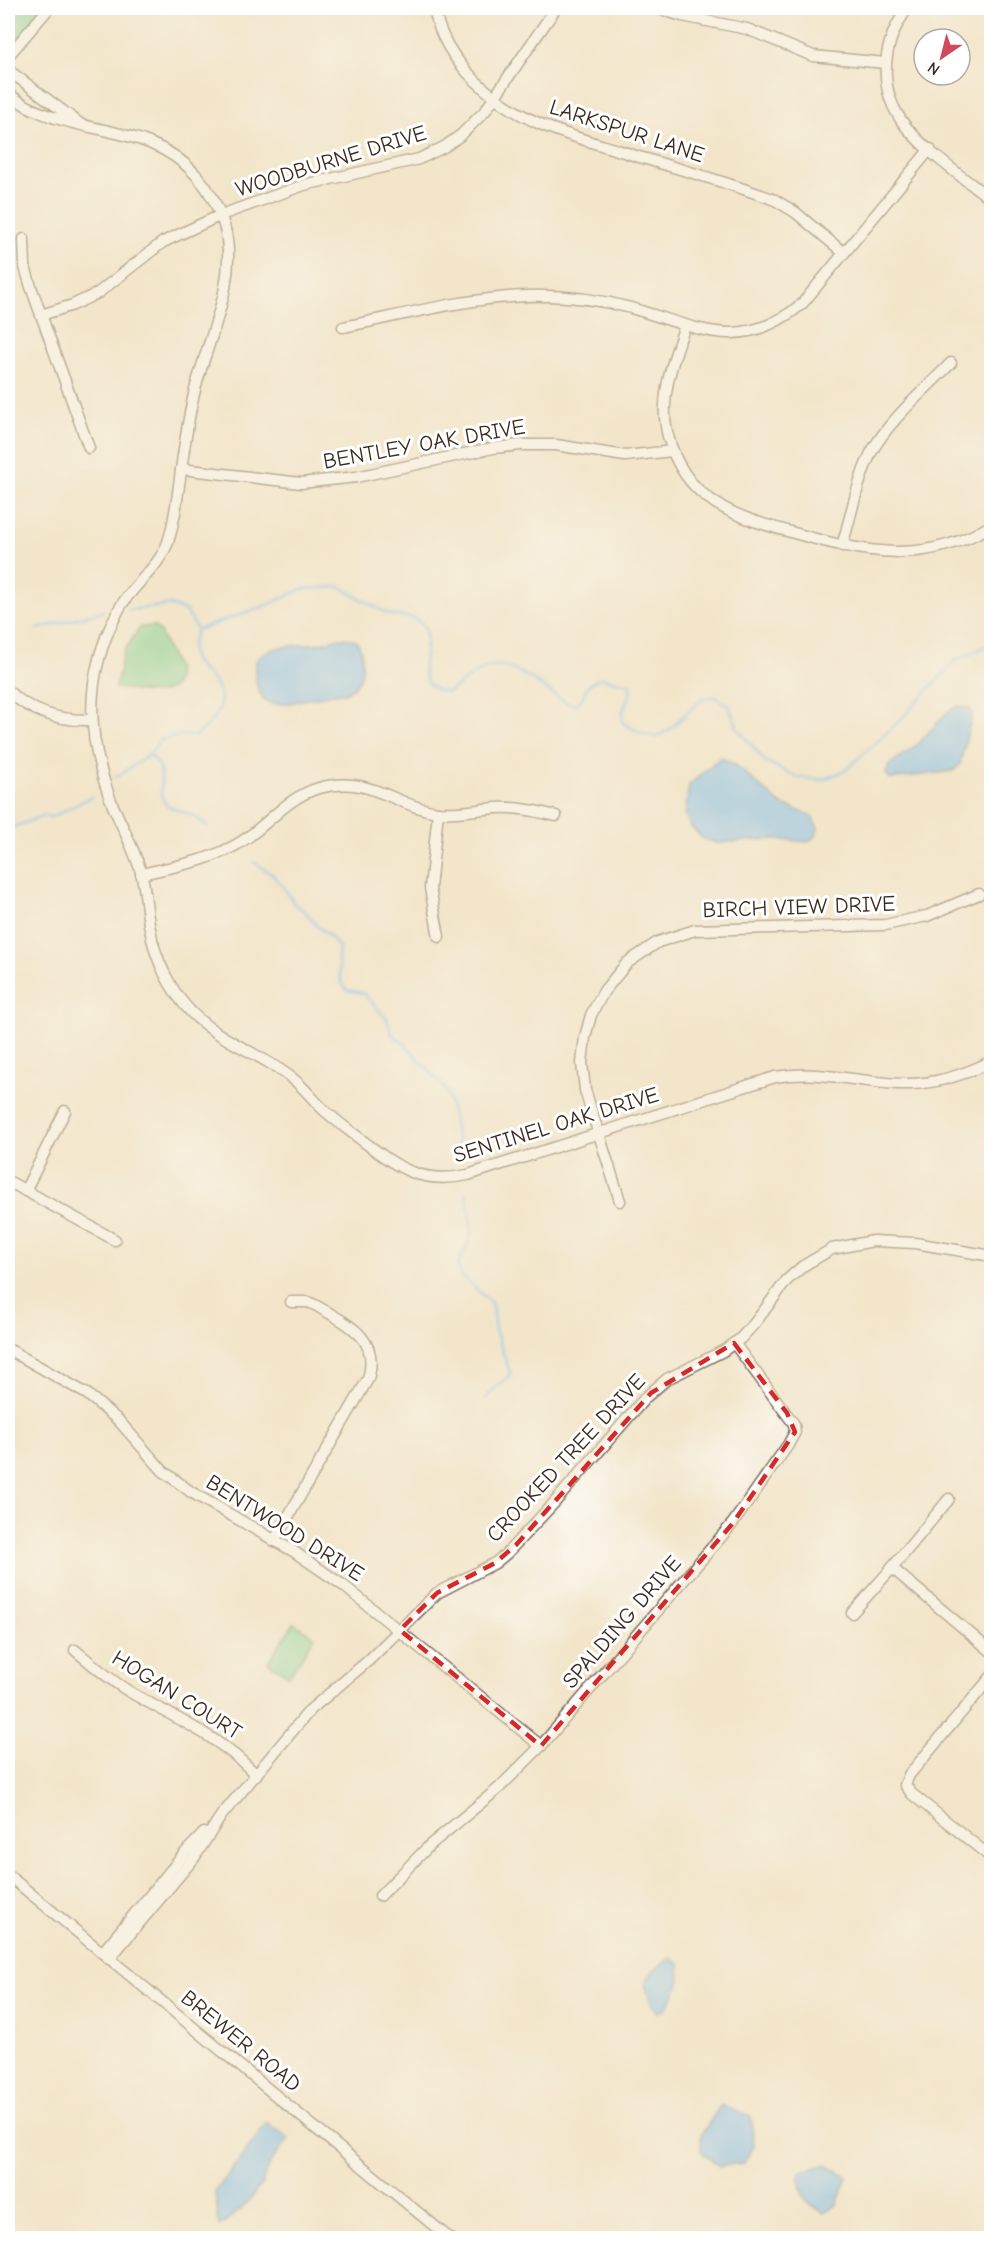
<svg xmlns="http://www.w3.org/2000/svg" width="999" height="2246" viewBox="0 0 999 2246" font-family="'Comic Neue',sans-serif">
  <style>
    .green { fill: #7fd193; stroke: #5d7e58; stroke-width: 1.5 }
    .water { fill: #7dbef2; stroke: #5c7488; stroke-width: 1.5 }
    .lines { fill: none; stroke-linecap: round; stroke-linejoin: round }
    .stream { stroke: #7dbef2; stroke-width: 3 }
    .minor-casing { stroke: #7b6b5a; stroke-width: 13 }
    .minor { stroke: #fff; stroke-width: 10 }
    .marked { fill: none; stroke: #d62828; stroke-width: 4.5; stroke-dasharray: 12 8; stroke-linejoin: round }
    .labels { text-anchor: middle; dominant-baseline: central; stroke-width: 6; stroke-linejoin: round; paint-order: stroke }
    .street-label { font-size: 22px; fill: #3b2a1e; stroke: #fff }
  </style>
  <rect width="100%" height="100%" fill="#fff"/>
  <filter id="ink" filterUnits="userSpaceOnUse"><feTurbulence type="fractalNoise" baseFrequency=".0167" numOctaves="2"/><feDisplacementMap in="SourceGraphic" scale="12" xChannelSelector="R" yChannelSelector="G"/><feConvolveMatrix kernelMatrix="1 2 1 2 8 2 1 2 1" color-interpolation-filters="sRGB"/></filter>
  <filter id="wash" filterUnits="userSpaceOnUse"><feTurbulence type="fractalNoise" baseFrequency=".008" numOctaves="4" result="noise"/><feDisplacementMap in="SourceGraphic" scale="24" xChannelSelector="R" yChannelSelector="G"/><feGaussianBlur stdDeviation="1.35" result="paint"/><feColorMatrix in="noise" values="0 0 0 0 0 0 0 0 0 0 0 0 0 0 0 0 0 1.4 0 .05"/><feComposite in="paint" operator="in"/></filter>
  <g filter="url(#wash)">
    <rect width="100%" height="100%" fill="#f2e5ca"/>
    <g class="green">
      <path d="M8 8H49L8 56Z"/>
      <path d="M154 626C164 635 162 639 168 650 176 664 187 686 162 692 148 695 129 689 115 688L124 651 140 627Z"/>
      <path d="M294 1623 315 1637 289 1676 268 1662Z"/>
    </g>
    <g class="water">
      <path d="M338 638C342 639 349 638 353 639 364 644 363 667 361 677 359 683 353 687 348 692 334 694 320 696 306 699 297 701 284 706 274 704 262 702 258 691 256 681 255 671 253 661 261 655 279 641 315 649 338 638Z"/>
      <path d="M959 706 969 708 972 715 960 764 953 771 891 779 886 774 889 765 918 744 948 711Z"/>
      <path d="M721 757 737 766 780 804 811 815 818 828 816 836 808 842 774 839 716 843 702 838 691 827 685 815 689 785Z"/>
      <path d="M671 1958 679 1964 680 1984 666 2009 658 2012 651 2004 645 1984 651 1973Z"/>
      <path d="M721 2105 751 2116 754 2146 743 2163 719 2166 701 2151V2135Z"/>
      <path d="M267 2123 289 2138 269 2164 261 2185 241 2210 219 2226 215 2192Z"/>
      <path d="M826 2164 847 2176 837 2205 824 2213C805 2202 799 2195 800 2172Z"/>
    </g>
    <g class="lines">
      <g class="stream">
        <path d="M129 610 170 605 186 611 197 630"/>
        <path d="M37 629 103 611"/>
        <path d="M149 755C170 768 155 790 165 803 171 810 183 811 191 815 197 818 202 822 207 826"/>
        <path d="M116 777 149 755 159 741 181 735 195 736C212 723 231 704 214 682 207 673 197 668 193 657 189 648 194 638 197 630L270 604 302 589 340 587 388 614C400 618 413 614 422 624 436 639 411 676 435 689 439 691 445 691 449 692 462 683 477 669 493 666 524 662 562 709 576 704 583 701 584 691 589 685 592 682 597 680 601 678L630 684C633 700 619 705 623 723L641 733 656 737 669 730 702 699 716 697 729 706 738 729 765 761 796 777 822 780 846 770 898 722 955 661 992 643"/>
        <path d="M8 829 43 816 52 817 91 797"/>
        <path d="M254 862 273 875 285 889 295 905 305 911 316 925 332 938 339 948 338 960 340 975 342 983 347 990 363 993 387 1019 392 1034 405 1044 444 1087 449 1097 459 1150"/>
        <path d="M466 1193C469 1206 474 1230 469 1242 466 1250 461 1257 458 1265L460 1274 492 1304 495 1330 510 1372 508 1378 499 1384 486 1398"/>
      </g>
    </g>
  </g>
  <g filter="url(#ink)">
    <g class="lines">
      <g class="minor-casing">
        <g id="minor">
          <path d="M434 8C444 63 495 105 545 126 574 138 606 146 636 156 683 170 730 183 775 200L795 212 844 253"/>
          <path d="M657 8 682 16 747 29 813 56 885 63"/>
          <path d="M908 8C883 40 877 85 901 120 921 149 964 178 992 200"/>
          <path d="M8 56 49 8"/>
          <path d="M8 70 79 123"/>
          <path d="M8 93C62 139 146 118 196 175 209 189 218 206 224 225 239 278 210 334 196 386 188 416 184 447 180 478 177 499 175 521 168 542 158 570 131 585 118 611 83 677 86 738 113 806 123 828 134 849 141 872 146 891 146 910 150 929 155 959 170 990 191 1012 220 1042 261 1053 293 1079 305 1088 313 1100 324 1110 336 1121 350 1131 363 1141 398 1168 422 1185 468 1175L775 1077C819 1069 859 1083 903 1084 934 1085 964 1075 992 1061"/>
          <path d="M24 239 25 267 31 287 89 448"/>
          <path d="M41 315 73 305 98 293 163 242 221 215 304 185 419 159 444 147 461 135 485 111 556 8"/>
          <path d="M685 325C673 361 658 399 668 436 685 502 736 517 794 533 864 553 926 566 992 525"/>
          <path d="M343 327C403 315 465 298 527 296 561 295 597 299 631 308 697 327 740 355 802 304L930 149"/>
          <path d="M181 469 301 483 356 477 493 448 521 445H556L625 456 673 451"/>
          <path d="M842 546C851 516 857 482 871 453 888 421 925 390 951 363"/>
          <path d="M8 691C32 713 59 721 91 720"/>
          <path d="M438 812 430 888 439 937"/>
          <path d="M141 874C175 866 211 861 241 842 268 825 287 797 319 788 371 774 393 806 438 812 458 814 478 809 497 808 518 807 536 811 556 816"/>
          <path d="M8 1181 115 1240"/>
          <path d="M25 1191 65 1111"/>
          <path d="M620 1201 585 1090 582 1063 585 1037 591 1015 604 991 627 963 658 942 695 930 885 925 927 916 979 894"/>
          <path d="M8 1349 87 1394 118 1420 163 1471 191 1492 293 1551 344 1586 541 1746"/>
          <path d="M274 1541 368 1379C381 1336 345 1323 315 1305L308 1302H291"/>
          <path d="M892 1568 992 1652"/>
          <path d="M852 1613 892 1568 949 1499"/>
          <path d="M75 1650C93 1665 110 1680 130 1692 174 1718 220 1736 256 1775"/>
          <path d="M992 1676 909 1775 905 1785 912 1794 992 1858"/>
          <path d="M8 1875 449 2238"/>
          <path d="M380 1896 430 1845 499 1788 541 1746 733 1523 788 1445 795 1432 794 1424 734 1343"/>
          <path d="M102 1953 186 1852 204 1833"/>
          <path d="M109 1959 194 1858 221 1816 310 1710 368 1661 437 1593 495 1563 506 1554 554 1503 646 1397 667 1379 723 1351 740 1339 754 1324 787 1280 803 1266 832 1249 873 1241 915 1243 992 1256"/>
        </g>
      </g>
      <use href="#minor" class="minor"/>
    </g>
  </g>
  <path d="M0 0H999V2246H0ZM734 1343 787 1413 795 1432 733 1523 541 1746 400 1630 437 1593 495 1563 516 1545 651 1393Z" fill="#f2e5ca" fill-opacity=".55" fill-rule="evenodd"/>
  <path class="marked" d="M734 1343 787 1413 795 1432 733 1523 541 1746 400 1630 437 1593 495 1563 516 1545 651 1393Z"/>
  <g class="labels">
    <g class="street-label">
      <text transform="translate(627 131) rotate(18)">LARKSPUR LANE</text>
      <text transform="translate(331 161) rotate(-17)">WOODBURNE DRIVE</text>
      <text transform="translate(424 444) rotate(-10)">BENTLEY OAK DRIVE</text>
      <text transform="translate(799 907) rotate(-2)">BIRCH VIEW DRIVE</text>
      <text transform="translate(556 1125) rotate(-17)">SENTINEL OAK DRIVE</text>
      <text transform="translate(566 1458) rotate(-47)">CROOKED TREE DRIVE</text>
      <text transform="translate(285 1528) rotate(32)">BENTWOOD DRIVE</text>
      <text transform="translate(622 1622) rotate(-49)">SPALDING DRIVE</text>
      <text transform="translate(177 1695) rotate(32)">HOGAN COURT</text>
      <text transform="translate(241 2041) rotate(39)">BREWER ROAD</text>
    </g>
  </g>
  <rect width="999" height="2246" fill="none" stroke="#fff" stroke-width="30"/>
  <g transform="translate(942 57) rotate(215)"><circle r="28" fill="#ffffff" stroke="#b1aaa5" stroke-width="1.5"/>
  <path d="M0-4.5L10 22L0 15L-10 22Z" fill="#d1495b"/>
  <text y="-9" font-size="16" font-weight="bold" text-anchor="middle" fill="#3b2a1e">N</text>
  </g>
</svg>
